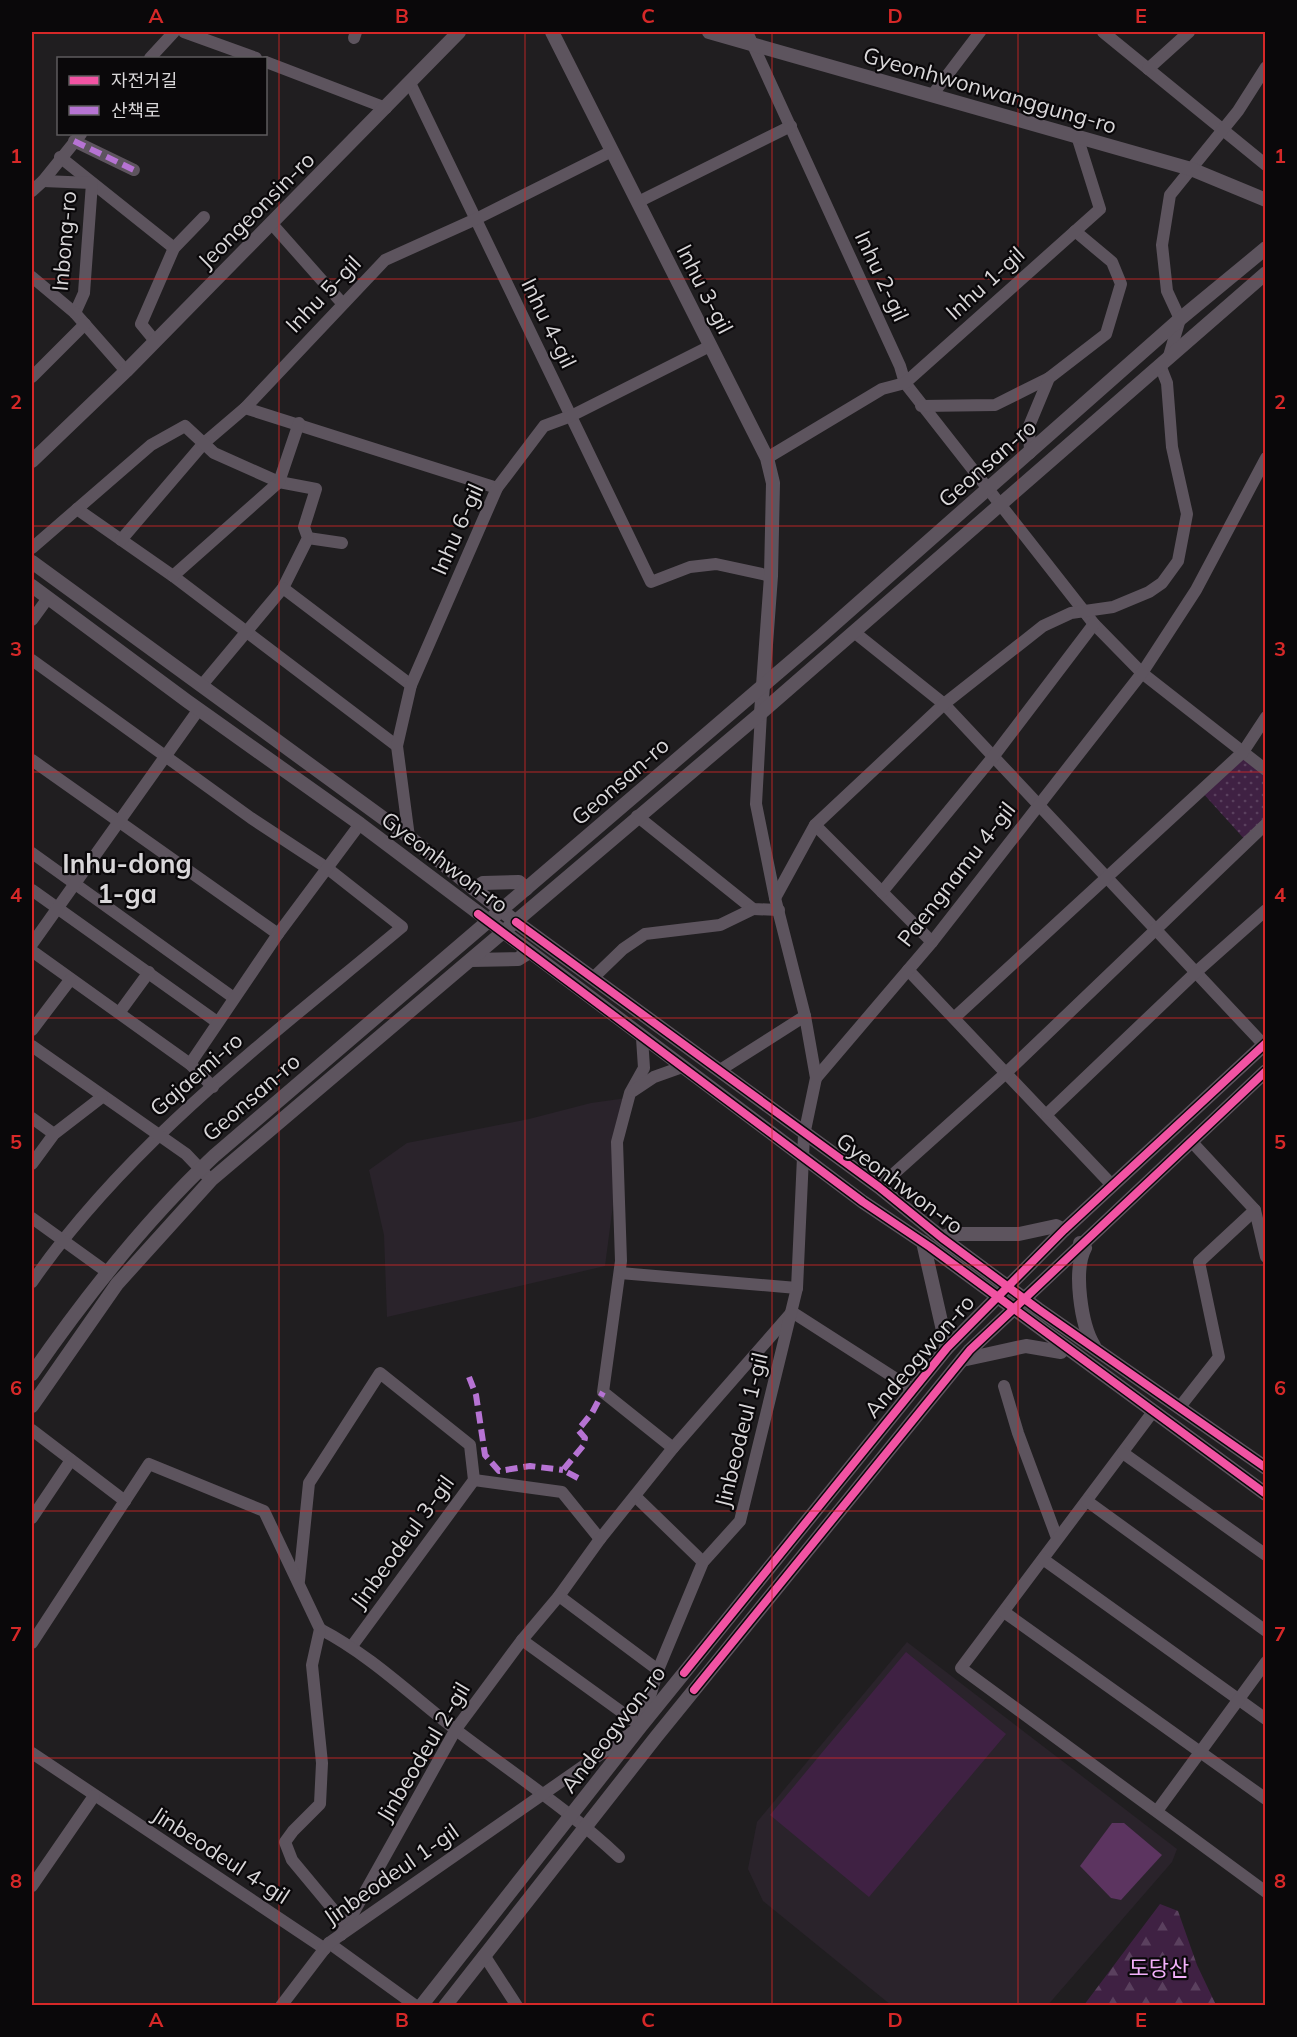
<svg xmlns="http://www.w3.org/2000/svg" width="1297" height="2037" viewBox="0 0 1297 2037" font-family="Mulish,'Noto Sans KR',sans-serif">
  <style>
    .built { fill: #2a232b }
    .forest { fill: url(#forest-firs) }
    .park { fill: url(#park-dots) }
    .pitch { fill: #3f2143 }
    .water { fill: #5c3460 }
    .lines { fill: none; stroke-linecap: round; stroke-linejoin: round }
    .minor { stroke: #5d545e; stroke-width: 12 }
    .tertiary { stroke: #5d545e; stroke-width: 14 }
    .quiet { stroke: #b673d3; stroke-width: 6; stroke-dasharray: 12 6; stroke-linecap: butt }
    .cycleway-casing { stroke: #0a080a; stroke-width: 11 }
    .cycleway { stroke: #f153a3; stroke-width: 8 }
    .grid { fill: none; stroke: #d62828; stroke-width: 1.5; stroke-opacity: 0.55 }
    .labels { text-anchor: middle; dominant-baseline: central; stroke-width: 4.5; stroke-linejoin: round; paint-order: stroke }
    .street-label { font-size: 22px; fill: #d9d7d9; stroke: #0a080a }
    .park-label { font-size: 22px; fill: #f3affa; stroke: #0a080a }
    .quarter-label { font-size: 26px; font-weight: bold; fill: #d9d7d9; stroke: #0a080a }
    .neatline { fill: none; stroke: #d62828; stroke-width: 2 }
    .grid-label { font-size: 20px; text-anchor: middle; font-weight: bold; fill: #d62828 }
  </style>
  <defs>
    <pattern id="forest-firs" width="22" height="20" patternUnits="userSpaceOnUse" patternTransform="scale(1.5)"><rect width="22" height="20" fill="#3f2143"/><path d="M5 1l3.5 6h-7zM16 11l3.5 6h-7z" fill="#5a405e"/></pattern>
    <pattern id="park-dots" width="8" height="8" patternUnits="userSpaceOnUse" patternTransform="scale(1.5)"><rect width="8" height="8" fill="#3f2143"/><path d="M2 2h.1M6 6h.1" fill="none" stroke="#5a405e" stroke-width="1.8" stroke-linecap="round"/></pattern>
  </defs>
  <rect width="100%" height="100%" fill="#201e20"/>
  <g class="built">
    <path d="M627 1098 605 1266 387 1317 384 1235 369 1170 407 1143 529 1119 591 1103Z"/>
    <path d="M907 1642 1177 1849 1172 1862 1047 2006 891 2005 763 1901 748 1869 757 1822Z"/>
  </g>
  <path class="forest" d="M1160 1904 1178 1911 1197 1965 1216 2005H1084Z"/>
  <path class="park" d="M1245 754 1265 770V824L1247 842 1201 791Z"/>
  <path class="pitch" d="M906 1652 1006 1734 869 1897 770 1815Z"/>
  <path class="water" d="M1112 1823H1124L1162 1855 1121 1900 1111 1898 1080 1866Z"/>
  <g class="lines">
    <g class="minor">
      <path d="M184 32 256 58"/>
      <path d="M747 32 900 366 905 383 1094 624 1142 673 1266 770"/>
      <path d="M1103 32 1266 165"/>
      <path d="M354 38 356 32"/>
      <path d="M150 58 174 32"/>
      <path d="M266 62 386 108"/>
      <path d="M1148 69 1189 32"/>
      <path d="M410 83 651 582 690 567 716 564 771 576"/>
      <path d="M933 94 980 32"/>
      <path d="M74 141 134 170"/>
      <path d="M60 157 174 248"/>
      <path d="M43 181 92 183 84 293 75 313"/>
      <path d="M32 191 43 181 81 134"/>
      <path d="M638 202 791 126"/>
      <path d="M272 224 342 303"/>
      <path d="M32 277 75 313 126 371"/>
      <path d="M155 341 141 324 174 248 204 217"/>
      <path d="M1169 356 1180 319 1167 291 1162 245 1170 195 1238 111 1266 67"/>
      <path d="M32 377 85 324"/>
      <path d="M921 406 995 405 1049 378"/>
      <path d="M245 408 497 488"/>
      <path d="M1030 453 1029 426 1049 378 1106 334 1121 284 1112 262 1075 231"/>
      <path d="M767 458 882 389 905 383 1100 209 1077 136"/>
      <path d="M77 509 173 576 397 746"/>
      <path d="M308 538 342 543"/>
      <path d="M121 540 204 443 245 408 385 260 476 219 612 151"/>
      <path d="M32 548 151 445 185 426 214 453 279 482 316 489 304 527 308 538 283 588 202 685"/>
      <path d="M173 576 279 482 299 423"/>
      <path d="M283 588 411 685"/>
      <path d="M32 620 48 598"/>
      <path d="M854 632 944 704 1264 1045"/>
      <path d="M32 660 251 818 327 868 402 927C272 1036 129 1142 32 1282"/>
      <path d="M32 760 278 934"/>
      <path d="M637 816 753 909 779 910"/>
      <path d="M815 825 932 942"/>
      <path d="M409 837 397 746 411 685 497 488 544 426 571 416 710 346"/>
      <path d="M32 853 234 998"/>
      <path d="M32 890 217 1022"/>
      <path d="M882 892 993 757 1094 624"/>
      <path d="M775 898 815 825 944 704 1043 626 1071 613 1113 607 1149 592 1162 583 1178 561 1187 514 1172 447 1167 383 1160 365"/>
      <path d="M32 944 199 709"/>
      <path d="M32 951 190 1064 213 1087"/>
      <path d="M908 970 1112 1185"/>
      <path d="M593 978 623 949 645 934 720 925 753 909"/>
      <path d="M119 1013 149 972"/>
      <path d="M954 1018 1243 752 1266 717"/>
      <path d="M32 1030 70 980"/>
      <path d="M642 1038 644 1068 630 1093 617 1142 621 1261 603 1392 673 1448"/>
      <path d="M32 1046 186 1154 206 1175"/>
      <path d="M190 1064 278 934 360 824"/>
      <path d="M720 1070 805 1016"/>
      <path d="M816 1078 932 942 1142 673 1196 590 1266 458"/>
      <path d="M633 1091 654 1077 682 1067"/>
      <path d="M1047 1114 1195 973 1266 910"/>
      <path d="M32 1118 54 1134"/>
      <path d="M1191 1141 1255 1210 1266 1257"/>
      <path d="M32 1164 54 1134 102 1097"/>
      <path d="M879 1187 1006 1073 1266 824"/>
      <path d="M32 1218 107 1272"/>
      <path d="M620 1273 797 1288"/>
      <path d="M1004 1386 1018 1433 1057 1538"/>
      <path d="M1179 1408 1219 1357 1199 1262 1255 1210"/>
      <path d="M1152 1413 961 1668 1266 1892"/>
      <path d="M32 1430 125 1501"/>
      <path d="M1123 1453 1266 1555"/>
      <path d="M474 1480 562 1492 600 1539"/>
      <path d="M635 1496 703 1562"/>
      <path d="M1087 1501 1266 1631"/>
      <path d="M32 1518 71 1460"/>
      <path d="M1043 1559 1266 1719"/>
      <path d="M299 1581 309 1483 380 1373 470 1445 474 1480 352 1646"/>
      <path d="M559 1596 658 1670"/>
      <path d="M1004 1612 1266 1799"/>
      <path d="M320 1629C370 1655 411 1695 456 1730 511 1772 569 1810 619 1857"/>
      <path d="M522 1640 641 1726"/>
      <path d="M32 1643 149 1464 264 1511 320 1629 312 1665 322 1763 320 1804 293 1831 285 1842 292 1860 346 1925"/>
      <path d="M32 1753 325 1949"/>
      <path d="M1157 1811 1266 1662"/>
      <path d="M32 1886 94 1796"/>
      <path d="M341 1935 456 1729 522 1640 559 1596 600 1539 673 1448 792 1312 912 1389"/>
      <path d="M329 1943 416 2006"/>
      <path d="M484 1955 517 2006"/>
      <path d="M281 2006 329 1943 641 1726 658 1670 703 1562 740 1521 797 1288 804 1135 816 1078 805 1016 775 898 756 804 761 713"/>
    </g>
    <g class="tertiary">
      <path d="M552 32 767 458 773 483 771 576 761 713"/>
      <path d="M709 32 1191 169 1266 200"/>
      <path d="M32 461 126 371 459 32"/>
      <path d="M32 562 409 837 516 922 879 1187 942 1238 1038 1309 1266 1468"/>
      <path d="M32 586 187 701 360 824 863 1202 930 1247 1266 1494"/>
      <path d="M474 889 483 883 519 882 526 889"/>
      <path d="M471 960 518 959 529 952"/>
      <path d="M942 1238 951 1234H1019L1056 1226 1064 1230"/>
      <path d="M923 1242 947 1348"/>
      <path d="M1080 1243 1085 1248C1073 1270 1081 1325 1094 1346"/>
      <path d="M962 1360 1026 1346 1061 1352 1065 1347"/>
      <path d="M32 1374C86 1296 145 1221 214 1156L821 636 1180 319 1266 248"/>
      <path d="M32 1406 117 1284 211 1180 761 713 1266 273"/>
      <path d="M421 2006 641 1726 947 1348 1064 1230 1266 1043"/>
      <path d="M445 2006 656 1737 970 1350 1266 1071"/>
    </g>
    <g class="quiet">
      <path d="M74 141 134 170"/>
      <path d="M469 1377 476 1395 485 1455 499 1471 530 1466 563 1470"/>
      <path d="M578 1478 563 1470 583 1446 585 1438 578 1430 592 1413 603 1392"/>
    </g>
    <g class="cycleway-casing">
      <g id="cycleway">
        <path d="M478 914 863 1202 930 1247 1266 1494"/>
        <path d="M516 922 879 1187 942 1238 1038 1309 1266 1468"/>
        <path d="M684 1673 947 1348 1064 1230 1266 1043"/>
        <path d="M694 1690 970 1350 1266 1071"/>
      </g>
    </g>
    <use href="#cycleway" class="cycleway"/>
  </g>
  <path class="grid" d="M279 32V2006M525 32V2006M772 32V2006M1018 32V2006M32 279H1266M32 526H1266M32 772H1266M32 1018H1266M32 1265H1266M32 1511H1266M32 1758H1266"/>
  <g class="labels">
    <g class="street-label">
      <text transform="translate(990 90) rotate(16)">Gyeonhwonwanggung-ro</text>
      <text transform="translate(256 210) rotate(-45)">Jeongeonsin-ro</text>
      <text transform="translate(64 241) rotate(-85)">Inbong-ro</text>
      <text transform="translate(882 276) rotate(65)">Inhu 2-gil</text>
      <text transform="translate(985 283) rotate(-42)">Inhu 1-gil</text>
      <text transform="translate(705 289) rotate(63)">Inhu 3-gil</text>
      <text transform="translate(323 294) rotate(-46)">Inhu 5-gil</text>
      <text transform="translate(549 323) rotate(64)">Inhu 4-gil</text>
      <text transform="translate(987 463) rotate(-41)">Geonsan-ro</text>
      <text transform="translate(457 529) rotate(-66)">Inhu 6-gil</text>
      <text transform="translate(620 781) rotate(-41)">Geonsan-ro</text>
      <text transform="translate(445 862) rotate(37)">Gyeonhwon-ro</text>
      <text transform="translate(956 874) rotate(-52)">Paengnamu 4-gil</text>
      <text transform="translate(196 1074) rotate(-41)">Gajaemi-ro</text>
      <text transform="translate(251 1097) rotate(-41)">Geonsan-ro</text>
      <text transform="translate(900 1183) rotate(37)">Gyeonhwon-ro</text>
      <text transform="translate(919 1356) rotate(-49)">Andeogwon-ro</text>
      <text transform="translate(741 1430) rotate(-76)">Jinbeodeul 1-gil</text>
      <text transform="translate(402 1542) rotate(-54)">Jinbeodeul 3-gil</text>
      <text transform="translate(613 1729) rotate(-52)">Andeogwon-ro</text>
      <text transform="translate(423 1752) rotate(-59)">Jinbeodeul 2-gil</text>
      <text transform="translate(221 1855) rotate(33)">Jinbeodeul 4-gil</text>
      <text transform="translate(391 1874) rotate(-35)">Jinbeodeul 1-gil</text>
    </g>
    <g class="park-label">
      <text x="1159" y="1968">도당산</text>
    </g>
    <g class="quarter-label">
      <text x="127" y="863">Inhu-dong<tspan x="127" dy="30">1-ga</tspan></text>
    </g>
  </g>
  <rect width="1297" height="2037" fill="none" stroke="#0a080a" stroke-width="66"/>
  <rect x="57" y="57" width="210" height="78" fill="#0a080a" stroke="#5d5b5d" stroke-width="1.5"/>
  <rect x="69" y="76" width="30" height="9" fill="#f153a3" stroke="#5d5b5d" stroke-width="1.5"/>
  <text x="111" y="87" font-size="18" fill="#d9d7d9">자전거길</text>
  <rect x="69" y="106" width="30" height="9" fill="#b673d3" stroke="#5d5b5d" stroke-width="1.5"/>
  <text x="111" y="117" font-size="18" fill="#d9d7d9">산책로</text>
  <rect x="33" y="33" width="1231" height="1971" class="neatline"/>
  <g class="grid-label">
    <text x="156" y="23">A</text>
    <text x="402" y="23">B</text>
    <text x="648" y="23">C</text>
    <text x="895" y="23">D</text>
    <text x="1141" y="23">E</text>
    <text x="16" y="163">1</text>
    <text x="1280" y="163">1</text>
    <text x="16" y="409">2</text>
    <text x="1280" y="409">2</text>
    <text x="16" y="656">3</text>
    <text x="1280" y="656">3</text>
    <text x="16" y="902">4</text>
    <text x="1280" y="902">4</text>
    <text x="16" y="1149">5</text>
    <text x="1280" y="1149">5</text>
    <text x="16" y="1395">6</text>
    <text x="1280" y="1395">6</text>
    <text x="16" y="1641">7</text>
    <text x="1280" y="1641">7</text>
    <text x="16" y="1888">8</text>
    <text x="1280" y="1888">8</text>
    <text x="156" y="2027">A</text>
    <text x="402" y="2027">B</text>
    <text x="648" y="2027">C</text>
    <text x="895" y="2027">D</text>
    <text x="1141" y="2027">E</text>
  </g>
</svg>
